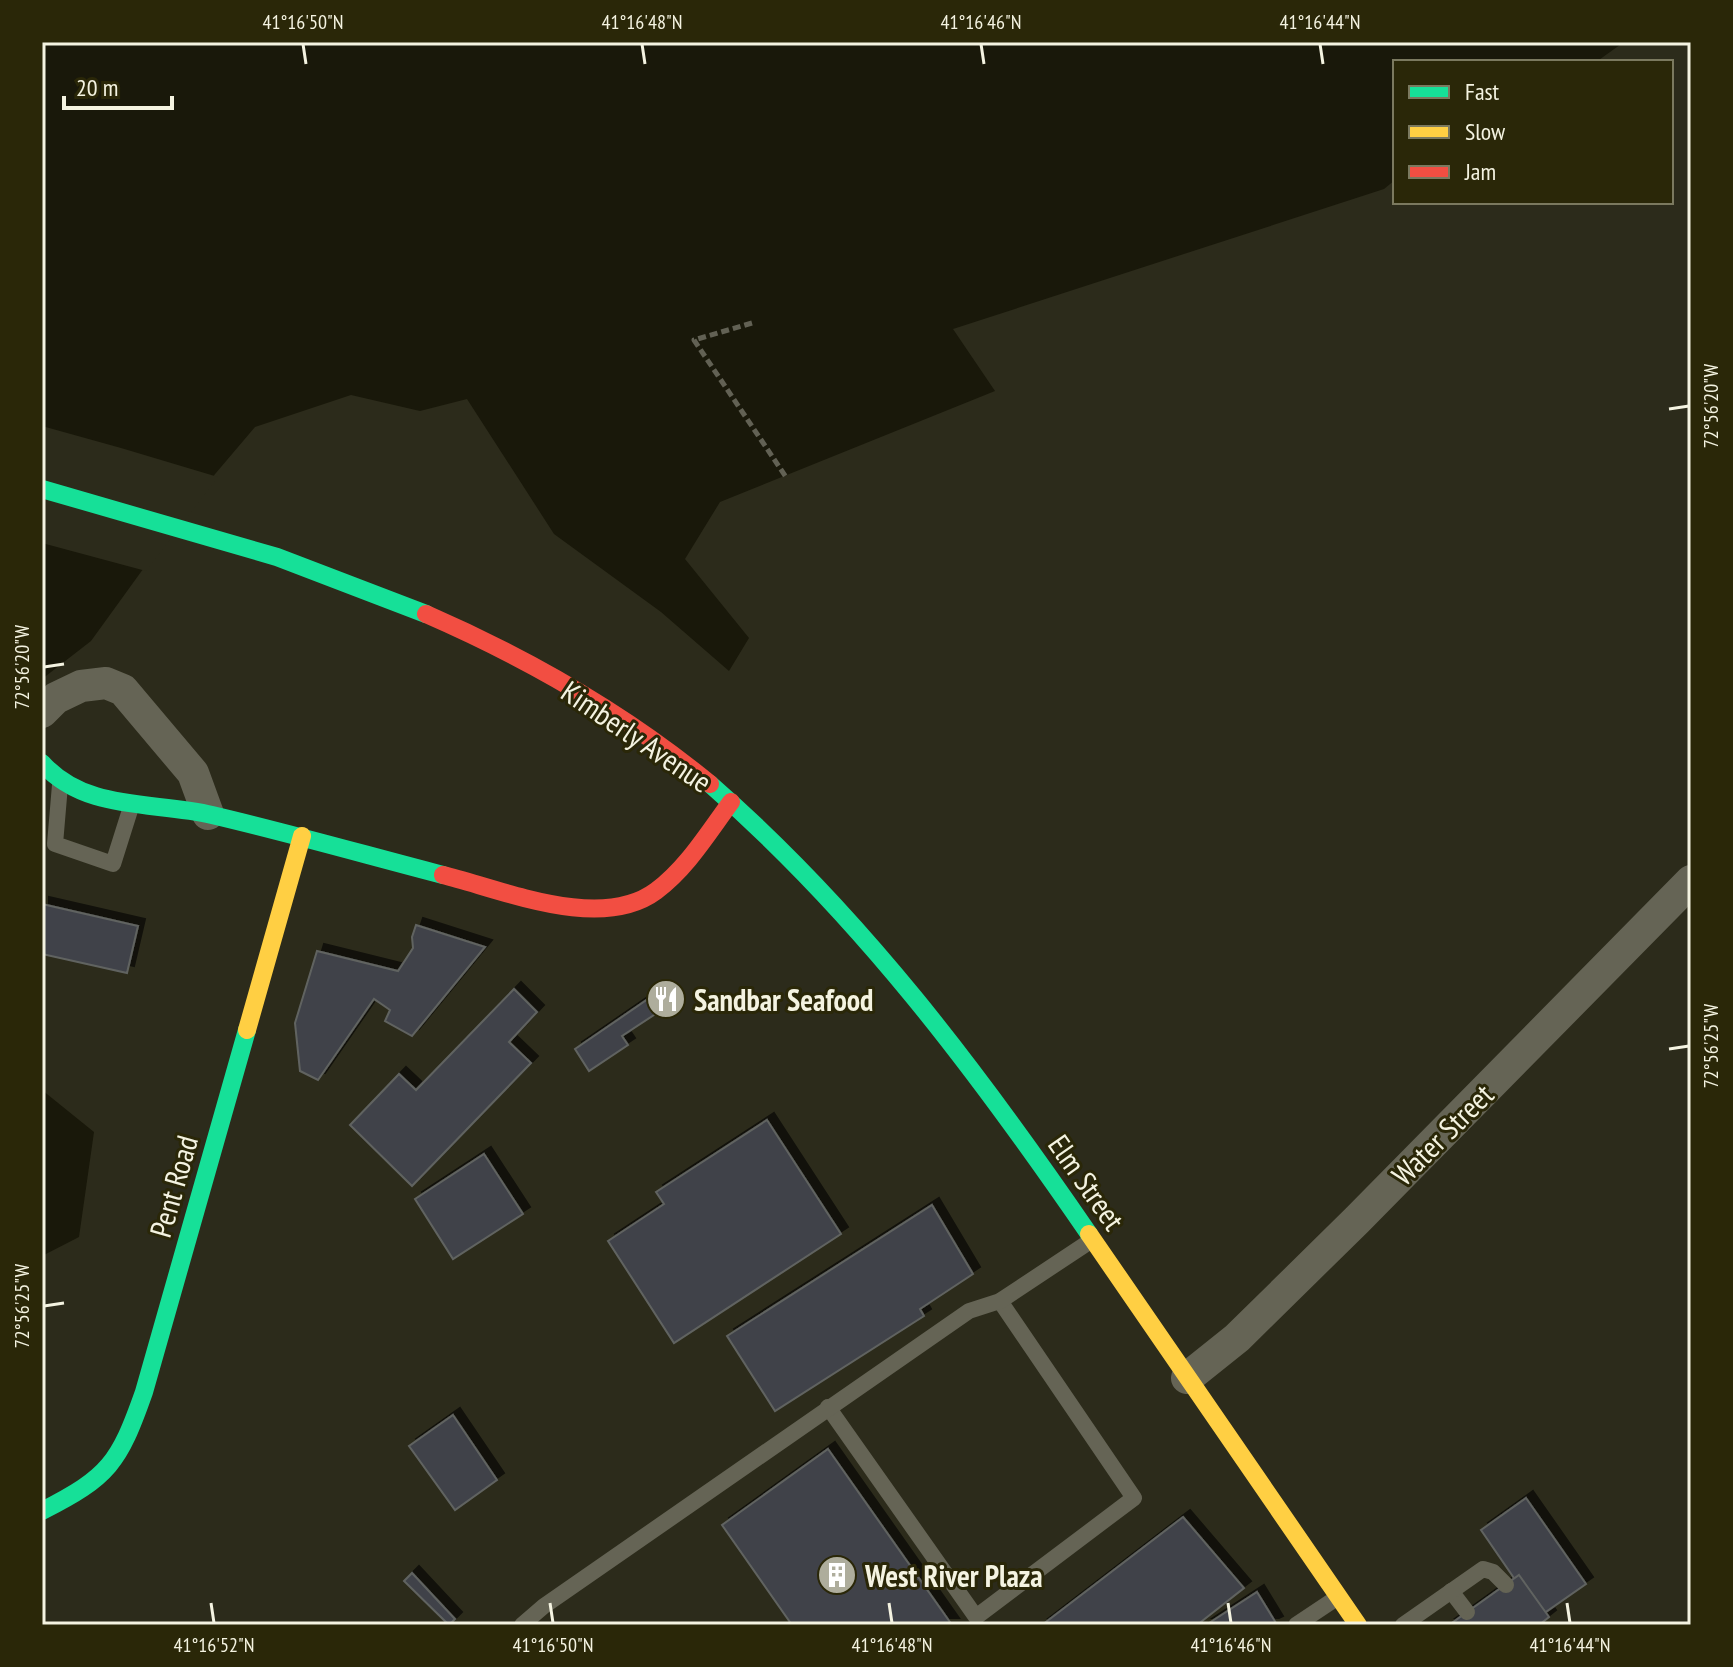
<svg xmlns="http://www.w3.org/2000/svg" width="1733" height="1667" viewBox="0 0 1733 1667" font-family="'PT Sans Narrow',sans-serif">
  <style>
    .water { fill: #19180a }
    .pier { fill: #2c2b1b }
    .building { fill: #40434a; stroke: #616361; stroke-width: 2; filter: url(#shadow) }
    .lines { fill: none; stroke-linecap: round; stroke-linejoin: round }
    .path { stroke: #626154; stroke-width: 5; stroke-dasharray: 8 4; stroke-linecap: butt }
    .lane { stroke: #656455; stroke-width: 16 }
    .street { stroke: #656455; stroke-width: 32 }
    .fast { stroke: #16e098; stroke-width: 18 }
    .slow { stroke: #ffcf43; stroke-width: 18 }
    .jam { stroke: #f24e42; stroke-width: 18 }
    .ticks { fill: none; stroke: #f4f3e1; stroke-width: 3 }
    .labels { text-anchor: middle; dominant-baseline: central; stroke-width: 6; stroke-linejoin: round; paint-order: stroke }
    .street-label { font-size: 30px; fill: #f4f3e1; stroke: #2a2708 }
    .poi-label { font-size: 30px; font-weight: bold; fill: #f4f3e1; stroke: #2a2708; text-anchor: start }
    .neatline { fill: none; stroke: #f4f3e1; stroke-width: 3 }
    .ticks-label { font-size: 20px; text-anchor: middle; fill: #f4f3e1 }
  </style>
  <defs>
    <filter id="shadow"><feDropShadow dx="7" dy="-7" stdDeviation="0" flood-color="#0009"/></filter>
  </defs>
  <rect width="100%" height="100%" fill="#2c2b1b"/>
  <g class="water">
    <path d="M42 42H1624L1596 62H1395V180L1384 189 953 329 995 391 720 502 685 559 749 638 729 671 661 612 554 534 467 399 420 411 351 395 255 427 193 500 91 641 42 679Z"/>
    <path d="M42 1090 94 1132 79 1237 42 1256Z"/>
  </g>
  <path class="pier" d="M42 426 121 448 218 477 146 571 42 543Z"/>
  <g class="building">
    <path d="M42 904 138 926 127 973 42 954Z"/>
    <path d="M416 925 485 947 412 1036 385 1021 390 1010 374 999 318 1080 300 1071 295 1023 317 951 398 971 413 948 412 937Z"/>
    <path d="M514 989 537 1012 509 1042 531 1063 412 1186 350 1125 399 1074 416 1090Z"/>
    <path d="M648 999 657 1013 622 1036 628 1045 589 1071 575 1049Z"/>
    <path d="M767 1120 841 1234 674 1343 608 1241 664 1204 656 1192Z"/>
    <path d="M484 1154 523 1214 453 1259 415 1199Z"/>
    <path d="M932 1205 973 1274 920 1309 924 1316 775 1411 727 1336Z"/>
    <path d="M453 1415 497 1480 455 1510 409 1446Z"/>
    <path d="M828 1449 952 1625H792L722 1525Z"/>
    <path d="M1526 1498 1586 1584 1540 1616 1481 1530Z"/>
    <path d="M1183 1517 1244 1588 1197 1625H1042Z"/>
    <path d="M412 1573 455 1619 449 1625 404 1581Z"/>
    <path d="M1519 1575 1549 1617 1539 1625H1449Z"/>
    <path d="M1257 1592 1276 1623 1272 1625H1206Z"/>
  </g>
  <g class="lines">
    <path class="path" d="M752 323 694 340 786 477"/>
    <g class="lane">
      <path d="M60 785 55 844 113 864 131 807"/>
      <path d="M828 1407 976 1617 1134 1498 1000 1301"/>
      <path d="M1451 1591 1467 1612"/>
      <path d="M522 1625 544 1606 969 1311 1000 1301 1092 1240"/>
      <path d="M1296 1625 1338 1597"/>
      <path d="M1403 1625 1483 1569 1493 1572 1506 1585"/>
    </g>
    <g class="street">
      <path d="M42 712 56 698 81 686 106 683 123 690 193 773 208 814"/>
      <path d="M1187 1378 1237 1338 1357 1220 1691 881"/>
    </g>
    <g class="fast">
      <path d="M42 489 277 557 426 614"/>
      <path d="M42 763C86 812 153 801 212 815 289 833 366 855 443 875"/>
      <path d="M710 784C860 915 977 1071 1089 1234"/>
      <path d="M42 1511C109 1477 119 1463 144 1392L247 1030"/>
    </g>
    <g class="slow">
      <path d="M247 1030 302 836"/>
      <path d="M1089 1234 1358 1625"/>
    </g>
    <g class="jam">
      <path d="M426 614C527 658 625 714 710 784"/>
      <path d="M443 875C503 890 601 932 656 891 687 868 708 833 731 802"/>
    </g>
  </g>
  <path class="ticks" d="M303 44 306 64M642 44 645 64M981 44 984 64M1320 44 1323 64M1669 409 1689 406M44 667 64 664M1669 1049 1689 1046M44 1306 64 1303M211 1603 214 1623M550 1603 553 1623M889 1603 892 1623M1228 1603 1231 1623M1567 1603 1570 1623"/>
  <defs>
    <g id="restaurant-disc" transform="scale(2)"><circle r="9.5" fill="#aead9c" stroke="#2a2708"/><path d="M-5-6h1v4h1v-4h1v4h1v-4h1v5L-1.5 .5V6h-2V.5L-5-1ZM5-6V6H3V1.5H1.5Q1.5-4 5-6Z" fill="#fff"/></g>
    <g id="building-disc" transform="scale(2)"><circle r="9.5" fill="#aead9c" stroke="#2a2708"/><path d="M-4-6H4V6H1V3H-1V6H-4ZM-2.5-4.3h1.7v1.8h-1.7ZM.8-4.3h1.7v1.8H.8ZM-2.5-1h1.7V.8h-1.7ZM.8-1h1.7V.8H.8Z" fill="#fff"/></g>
  </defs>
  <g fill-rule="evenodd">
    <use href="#restaurant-disc" x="666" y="999"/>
    <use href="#building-disc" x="837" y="1575"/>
  </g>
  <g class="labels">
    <g class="street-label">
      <text transform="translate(637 736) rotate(34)">Kimberly Avenue</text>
      <text transform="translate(1442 1134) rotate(-45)">Water Street</text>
      <text transform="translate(1087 1182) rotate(55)">Elm Street</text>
      <text transform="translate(173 1186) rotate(-74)">Pent Road</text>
    </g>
    <g class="poi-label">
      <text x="694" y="999">Sandbar Seafood</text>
      <text x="865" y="1575">West River Plaza</text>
    </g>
  </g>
  <rect width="1733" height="1667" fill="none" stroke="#2a2708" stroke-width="88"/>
  <rect x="1393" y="60" width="280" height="144" fill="#2a2708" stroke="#7b795f" stroke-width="2"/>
  <rect x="1409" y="86" width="40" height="12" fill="#16e098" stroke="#7b795f" stroke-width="2"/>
  <text x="1465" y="100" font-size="24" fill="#f4f3e1">Fast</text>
  <rect x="1409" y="126" width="40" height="12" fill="#ffcf43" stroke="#7b795f" stroke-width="2"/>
  <text x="1465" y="140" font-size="24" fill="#f4f3e1">Slow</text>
  <rect x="1409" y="166" width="40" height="12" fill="#f24e42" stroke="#7b795f" stroke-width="2"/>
  <text x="1465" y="180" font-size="24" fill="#f4f3e1">Jam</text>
  <path d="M64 96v12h108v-12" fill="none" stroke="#f4f3e1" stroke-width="4"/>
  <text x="76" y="96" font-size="24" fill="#f4f3e1" stroke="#2a2708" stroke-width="6" paint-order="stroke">20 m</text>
  <rect x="44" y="44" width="1645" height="1579" class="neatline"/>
  <g class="ticks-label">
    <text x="303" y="29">41°16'50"N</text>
    <text x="642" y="29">41°16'48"N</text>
    <text x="981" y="29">41°16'46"N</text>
    <text x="1320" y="29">41°16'44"N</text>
    <text transform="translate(1711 406) rotate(-90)" y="7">72°56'20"W</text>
    <text transform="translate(22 667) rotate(-90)" y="7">72°56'20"W</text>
    <text transform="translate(1711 1046) rotate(-90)" y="7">72°56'25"W</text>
    <text transform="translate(22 1306) rotate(-90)" y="7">72°56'25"W</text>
    <text x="214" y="1652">41°16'52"N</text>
    <text x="553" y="1652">41°16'50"N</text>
    <text x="892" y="1652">41°16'48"N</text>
    <text x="1231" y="1652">41°16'46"N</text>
    <text x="1570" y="1652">41°16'44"N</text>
  </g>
</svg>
